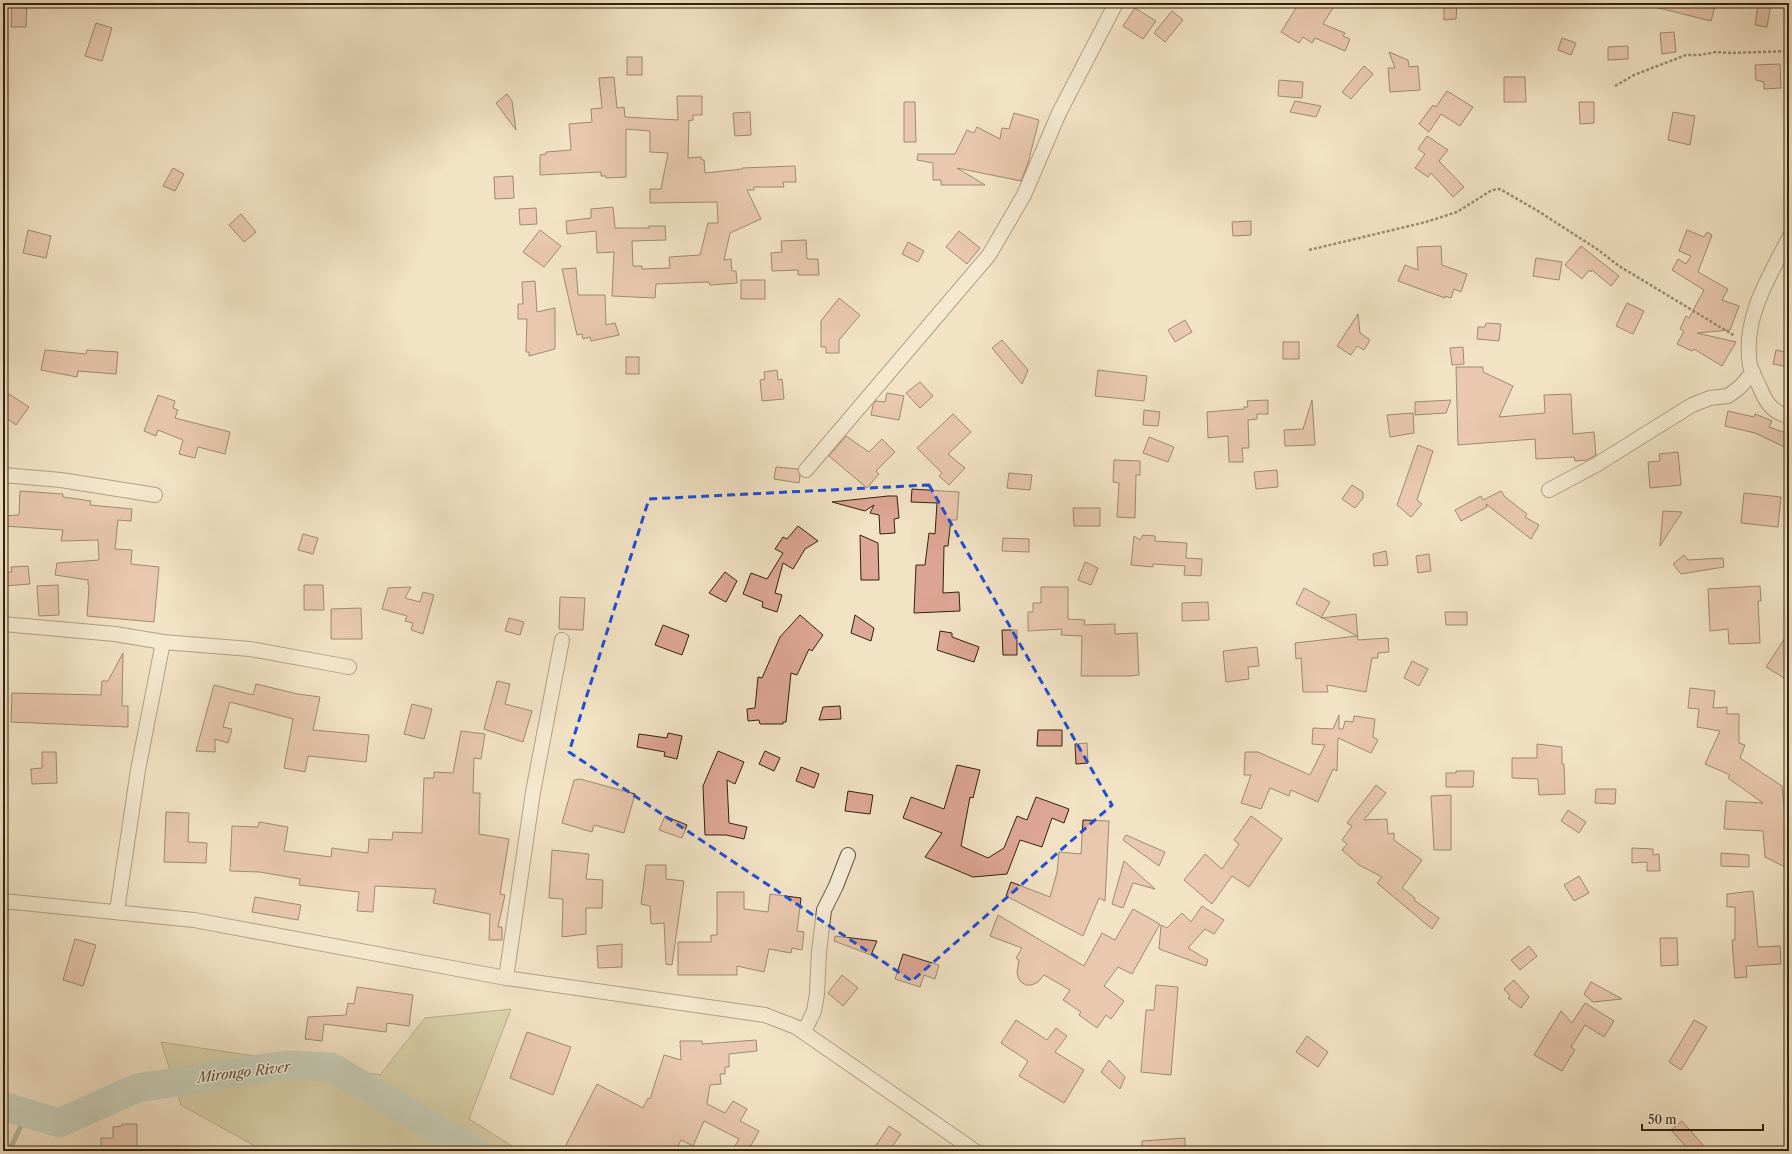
<svg xmlns="http://www.w3.org/2000/svg" width="1792" height="1154" viewBox="0 0 1792 1154" font-family="'Libre Caslon Text',serif">
  <style>
    .green { fill: #bfc291; stroke: #78724f }
    .lines { fill: none; stroke-linecap: round; stroke-linejoin: round }
    .stream { stroke: #718072; stroke-width: 5 }
    .river { stroke: #9bbeb5; stroke-width: 29 }
    .building { fill: #dda695; stroke: #31220d }
    .minor-casing { stroke: #61523b; stroke-width: 16 }
    .path { stroke: #31220d; stroke-width: 2.5; stroke-dasharray: 3 2; stroke-linecap: butt }
    .minor { stroke: #f7edd9; stroke-width: 14 }
    .marked { fill: none; stroke: #1d4ed8; stroke-width: 3; stroke-dasharray: 8 5; stroke-linejoin: round }
    .labels { text-anchor: middle; dominant-baseline: central; stroke-width: 3; stroke-linejoin: round; paint-order: stroke }
    .water-label { font-size: 14px; font-style: italic; fill: #51513f; stroke: #f7edd9 }
  </style>
  <rect width="100%" height="100%" fill="#f2e3c5"/>
  <filter id="stains"><feTurbulence type="fractalNoise" baseFrequency=".005" numOctaves="4"/><feColorMatrix values="0 0 0 0 .2 0 0 0 0 .09 0 0 0 0 .02 0 0 0 .5 -.17"/></filter>
  <radialGradient id="worn" r=".72"><stop offset=".6" stop-color="#630" stop-opacity="0"/><stop offset="1" stop-color="#630" stop-opacity=".3"/></radialGradient>
  <path class="green" d="M511 1009 469 1119 520 1151H264L181 1105 161 1042 380 1075 425 1018Z"/>
  <g class="lines">
    <path class="stream" d="M9 1151 27 1113"/>
    <path class="river" d="M3 1106 59 1123 137 1088 286 1065 331 1067 474 1151"/>
  </g>
  <g class="building">
    <path d="M12 3H27L26 27H11Z"/>
    <path d="M1299 3H1336L1323 24 1345 33 1343 36 1350 39 1345 51 1315 38 1312 43 1303 37 1299 43 1281 32Z"/>
    <path d="M1444 3 1457 4 1456 19 1444 20Z"/>
    <path d="M1656 3H1716L1711 21 1655 7Z"/>
    <path d="M1758 3H1771L1767 27 1755 25Z"/>
    <path d="M1135 8 1156 21 1143 39 1123 26Z"/>
    <path d="M1172 11 1183 20 1165 42 1154 33Z"/>
    <path d="M96 23 112 28 102 61 85 56Z"/>
    <path d="M1674 32 1676 52 1662 54 1660 33Z"/>
    <path d="M1562 38 1576 43 1571 55 1558 50Z"/>
    <path d="M1628 46V59L1608 60V47Z"/>
    <path d="M1389 52 1408 60 1409 67 1418 66 1420 90 1390 92 1388 68H1395Z"/>
    <rect x="627" y="57" width="15" height="18"/>
    <path d="M1780 64 1781 88 1764 89V82L1756 80 1755 65Z"/>
    <path d="M1364 66 1373 74 1351 99 1342 92Z"/>
    <path d="M614 77 617 108 624 107 625 117 678 120 677 96H702V115H693V120L688 121H689L688 158 701 157 702 160H704L705 173 742 169V168L795 166 796 182H783L784 187H754V190H747L761 219 730 233 724 260 731 259 732 271H736L737 283 710 285 709 282 656 284 655 298 612 296 614 252 597 253 596 231 567 234 566 221 591 218V209L613 207 615 228H649V226H665L666 240 632 241 633 266H642V269L670 268 669 257 700 255 708 223H718L717 202 650 203V189H661L668 153 650 152V131L626 129V177L606 178V176H601V172L540 175V155L546 154V152L571 150 569 124 592 122 591 109 602 108 599 78Z"/>
    <path d="M1504 77H1525L1526 102H1504Z"/>
    <path d="M1279 80 1303 82 1302 98 1278 96Z"/>
    <path d="M1447 91 1473 107 1460 126 1441 114 1429 132 1419 124 1433 105 1436 107Z"/>
    <path d="M507 94 512 101 516 130 496 103Z"/>
    <path d="M1295 101 1321 106 1316 117 1290 112Z"/>
    <path d="M904 102H915L916 142H904Z"/>
    <path d="M1579 102H1594V123L1580 124Z"/>
    <path d="M750 112 751 135 735 136 733 113Z"/>
    <path d="M1673 112 1695 116 1690 145 1668 140Z"/>
    <path d="M1014 113 1039 120 1028 163 1021 181 957 168 985 185H941V180H933V163L917 160 918 154H955L967 130 974 133 977 127 1000 139 1002 128 1009 129Z"/>
    <path d="M1427 136 1448 150 1439 161 1464 187 1453 197 1431 173 1428 177 1415 168 1425 154 1418 149Z"/>
    <path d="M173 168 184 174 175 191 163 186Z"/>
    <path d="M513 176 514 198 495 199 494 177Z"/>
    <path d="M536 208 537 224 520 225 519 209Z"/>
    <path d="M241 214 256 232 244 242 229 225Z"/>
    <path d="M1251 221V235L1233 236 1232 222Z"/>
    <path d="M28 230 51 236 46 258 23 253Z"/>
    <path d="M540 230 561 246 544 267 523 252Z"/>
    <path d="M1687 230 1704 237 1707 232 1712 235 1698 272 1728 289 1722 300 1739 306 1730 330 1697 333 1736 342 1722 366 1694 349 1692 351 1677 344 1684 331 1680 329 1686 316 1689 318 1704 290 1672 270 1678 259 1686 264 1691 256 1679 251Z"/>
    <path d="M959 231 980 248 967 264 946 247Z"/>
    <path d="M806 240 807 259H818L819 275H798V270L772 271 771 253 782 252 781 241Z"/>
    <path d="M908 242 924 251 918 262 902 254Z"/>
    <path d="M1441 246 1442 265 1467 274 1461 292 1454 289 1451 298 1445 296V298L1398 281 1405 265 1418 270 1417 247Z"/>
    <path d="M1581 246 1619 276 1611 286 1592 270 1591 272 1589 270 1582 279 1565 265Z"/>
    <path d="M1536 258 1562 262 1559 280 1533 276Z"/>
    <path d="M576 268 578 295H605L606 325 615 323 619 335 591 341 590 337 583 339 582 334 577 335 562 269Z"/>
    <rect x="741" y="280" width="24" height="19"/>
    <path d="M535 281 537 312 555 308V349L529 356V352H526L527 319H518V304H523L522 282Z"/>
    <path d="M839 298 860 315 839 340V353H826V347H821V321Z"/>
    <path d="M1627 303 1644 311 1633 334 1616 326Z"/>
    <path d="M1358 314 1360 333 1370 340 1364 350 1357 346 1351 355 1337 346Z"/>
    <path d="M1185 320 1192 332 1175 342 1168 330Z"/>
    <path d="M1486 323 1501 324 1499 341 1477 339 1478 327H1485Z"/>
    <path d="M1002 340 1028 370 1022 384 992 348Z"/>
    <rect x="1283" y="342" width="16" height="17"/>
    <path d="M1463 347 1464 364 1452 365 1450 348Z"/>
    <path d="M45 350 86 354 87 350 118 352 116 374 78 371 77 377 41 370Z"/>
    <path d="M1776 350 1789 353V367L1773 364Z"/>
    <rect x="626" y="357" width="13" height="17"/>
    <path d="M1456 367H1483V372L1513 386 1499 417 1545 413 1544 395 1571 394 1573 434 1594 432 1596 455 1587 460 1575 461 1574 457 1536 459 1535 439 1458 445Z"/>
    <path d="M777 370 778 380 782 379 784 399 762 401 760 380 765 379 764 372Z"/>
    <path d="M1098 370 1147 376 1144 401 1095 396Z"/>
    <path d="M920 382 933 396 920 408 906 393Z"/>
    <path d="M3 390 29 407 16 425 3 416Z"/>
    <path d="M887 393 904 396 899 420 871 415 873 405 876 401 885 402Z"/>
    <path d="M158 395 175 401 173 408 178 410 175 418 230 432 225 454 198 447 195 458 179 454 183 440 158 430 156 436 144 431Z"/>
    <path d="M1268 400V414H1257V419L1248 420 1249 448H1242L1243 462H1229L1228 436 1208 438 1207 412 1244 409V407H1248L1247 401Z"/>
    <path d="M1312 400 1315 445 1285 446 1284 430 1303 429Z"/>
    <path d="M1451 400 1446 413 1415 415V402Z"/>
    <path d="M1144 410 1160 412 1158 426 1143 425Z"/>
    <path d="M1728 411 1754 417 1755 414 1772 421 1769 427 1789 434V449L1755 433 1725 426Z"/>
    <path d="M1413 413 1414 433 1390 437 1387 415Z"/>
    <path d="M953 414 971 432 948 454 965 468 949 485 939 476 942 473 917 448Z"/>
    <path d="M846 436 869 452 882 439 895 452 876 471 879 474 867 488 829 456Z"/>
    <path d="M1149 437 1174 447 1168 462 1143 453Z"/>
    <path d="M1418 445 1433 451 1417 500 1422 504 1411 517 1397 505Z"/>
    <path d="M1678 452 1681 485 1650 488 1648 462 1660 461 1659 454Z"/>
    <path d="M1114 460 1140 461V475H1136L1135 518 1117 517 1119 483 1113 482Z"/>
    <path d="M776 467 798 469 800 476 799 483 774 479Z"/>
    <path d="M1277 470 1278 487 1256 489 1254 472Z"/>
    <path d="M1009 473 1032 475 1030 490 1007 488Z"/>
    <path d="M1352 485 1363 492V498L1355 508 1342 499Z"/>
    <path d="M912 489 959 492 957 520H951L948 546H944L943 593 959 592 960 611 914 613 916 565H925L929 533 935 534 937 503 911 502Z"/>
    <path d="M20 491 63 494V497L91 501 90 505 132 509 131 521 118 520 115 549 132 550 131 564 159 567 154 622 87 616 89 586 88 585V580L55 575 57 563 99 560 98 540 61 541 63 530 3 526V516L19 515Z"/>
    <path d="M1501 491 1505 497 1527 514 1525 517 1539 525 1531 539 1486 504 1487 507 1461 521 1455 510 1481 496 1483 500Z"/>
    <path d="M1744 493 1781 497 1778 527 1741 523Z"/>
    <path d="M888 496H897L899 518 894 519 895 533 880 534 879 515 870 513 874 505 865 511 832 502Z"/>
    <path d="M1073 508H1100V526H1074Z"/>
    <path d="M1663 511 1682 512 1660 546Z"/>
    <path d="M798 526 818 541 805 549 793 569 783 563 775 593 782 595 777 612 762 607 763 602 743 594 751 573 767 579 783 553 775 549 783 537 787 539Z"/>
    <path d="M303 534 318 538 313 554 298 550Z"/>
    <path d="M860 535 878 543 879 580H861Z"/>
    <path d="M1143 535 1155 536V541L1187 543 1186 558 1202 559 1201 576 1184 575 1185 566 1153 564V567L1131 565 1134 536 1140 540Z"/>
    <path d="M1003 538 1029 539V552L1002 551Z"/>
    <path d="M1386 551 1388 565 1374 566 1373 554Z"/>
    <path d="M1429 554 1431 571 1418 573 1416 556Z"/>
    <path d="M1684 555 1688 560 1723 558 1724 567 1681 574 1673 564Z"/>
    <path d="M1085 562 1098 568 1091 585 1078 580Z"/>
    <path d="M28 566 30 584 3 586V573L12 572 11 567Z"/>
    <path d="M725 572 737 581 726 602 709 593Z"/>
    <path d="M58 585 59 615 39 616 37 586Z"/>
    <path d="M304 585H323L324 610H304Z"/>
    <path d="M1760 586 1761 601H1758L1760 643 1729 644 1728 629 1710 631 1708 589Z"/>
    <path d="M411 587 405 598 420 602 423 592 434 595 423 634 411 630 413 623 405 621 407 616 382 609 388 588Z"/>
    <path d="M1041 587H1068V619L1085 620 1084 625 1115 624V634L1137 633 1139 675 1129 676H1081L1082 636 1061 635 1062 629 1028 631V612H1033V603H1041Z"/>
    <path d="M1304 588 1330 602 1321 618 1356 614 1358 640 1388 638 1389 652 1378 653V658H1372L1366 692 1327 685 1328 692H1303L1301 658 1296 659 1295 643 1357 636 1296 604Z"/>
    <path d="M560 597 585 598 583 630 559 629Z"/>
    <path d="M1208 602 1209 620 1182 621V603Z"/>
    <path d="M361 608 362 639H331V609Z"/>
    <path d="M1445 612H1467V625H1446Z"/>
    <path d="M800 615 823 635 812 651 809 649 797 675 791 673 786 722H783V724H760L759 720 748 721 747 709 755 708 758 677 762 678 780 637Z"/>
    <path d="M855 615 874 628 871 641 851 633Z"/>
    <path d="M509 618 524 622 520 635 505 631Z"/>
    <path d="M663 625 689 635 682 655 655 645Z"/>
    <path d="M1002 630H1017V655H1003Z"/>
    <path d="M940 631 952 633V637L979 647 974 662 937 650Z"/>
    <path d="M1789 632V670L1784 678 1766 667Z"/>
    <path d="M1257 647 1259 666 1248 667 1249 679 1226 682 1223 651Z"/>
    <path d="M123 653 122 706H128V727L11 722 12 693 101 695 102 681H108Z"/>
    <path d="M1412 661 1428 669 1419 686 1404 678Z"/>
    <path d="M497 681 510 684 505 704 532 711 523 742 484 729Z"/>
    <path d="M256 684 298 694 320 697 313 730 369 735 366 762 308 756 305 772 284 768 293 719 230 702 223 727 232 729 228 743 215 739V752L196 751 214 685 253 695Z"/>
    <path d="M1690 688 1715 691 1713 708 1727 707V714H1739V743L1745 745 1740 758 1782 786 1785 814 1789 813V869L1765 857 1763 831 1724 829 1726 801 1763 803 1728 778 1730 775 1705 764 1720 731 1697 727 1699 709 1688 708Z"/>
    <path d="M412 704 432 709 424 739 404 734Z"/>
    <path d="M840 706 841 719 819 720 823 707Z"/>
    <path d="M1339 715V729H1343L1345 721 1353 722 1354 716 1375 719 1373 737 1378 740 1371 753 1338 738 1337 771 1333 769 1318 802 1291 790 1289 796 1270 788 1261 809 1241 803 1251 775H1244L1245 752H1258L1310 775 1325 745 1312 744 1313 728 1333 729Z"/>
    <path d="M1038 730H1062V746H1037Z"/>
    <path d="M461 731 485 734 481 759 474 758 473 793H480L479 834 509 839 500 894 505 895 498 927H502V940H489L490 914 433 903 436 889 375 886 373 912 357 911 359 892 299 885 300 879 260 872 230 871 232 826 258 827 259 822 288 827 284 851 331 857 332 848 368 853 369 839 392 840 393 832 422 833 424 778H434V772L453 773Z"/>
    <path d="M668 733 682 736 677 759 664 756 665 752 637 747 639 734 667 738Z"/>
    <path d="M1087 743 1088 763 1076 764 1075 744Z"/>
    <path d="M1537 744 1562 747V764H1564L1565 794 1539 795 1538 779 1512 778V758H1537Z"/>
    <path d="M718 751 744 762 735 784 727 780 729 823 747 827 744 839 726 835H705L703 786Z"/>
    <path d="M765 751 780 758 774 771 759 764Z"/>
    <path d="M42 752H56L57 783 32 784 31 769 42 768Z"/>
    <path d="M957 765 980 770 973 798 970 797 961 846 988 858 1004 848 1017 816 1027 820 1036 797 1069 809 1064 823 1052 818 1042 847 1020 840 1007 874 973 877 925 857 942 833 903 818 911 797 944 809Z"/>
    <path d="M801 767 819 774 814 788 796 781Z"/>
    <path d="M1456 771H1474L1473 787H1446V773H1456Z"/>
    <path d="M580 779 635 794 624 833 594 825 592 832 562 823 574 780Z"/>
    <path d="M1376 785 1386 793 1364 820 1387 819 1388 834 1394 833V840L1422 860 1402 888 1415 898 1414 900 1439 918 1432 929 1377 883 1382 877 1359 865 1342 850 1347 844 1342 840 1352 826 1347 823Z"/>
    <path d="M1596 789H1616L1615 804 1595 803Z"/>
    <path d="M848 791 873 795 870 814 845 811Z"/>
    <path d="M1451 795V850H1434L1431 796Z"/>
    <path d="M1568 810 1586 822 1579 833 1561 821Z"/>
    <path d="M166 812 189 813 188 842 207 843 206 863 164 862Z"/>
    <path d="M665 816 687 825 682 838 659 830Z"/>
    <path d="M1251 816 1282 839 1249 887 1232 876 1212 904 1184 880 1205 854 1222 869 1239 844 1234 840Z"/>
    <path d="M1083 820 1109 821 1105 901 1099 898 1083 936 1006 896 1011 882 1050 897 1057 872 1059 852 1081 854Z"/>
    <path d="M1126 835 1165 852 1159 866 1123 840Z"/>
    <path d="M1632 848 1653 849V855L1659 854 1660 871H1647V862L1632 863Z"/>
    <path d="M552 850 589 854 586 879 603 880 602 908H586V934L562 937 563 899 549 898Z"/>
    <path d="M1721 853 1749 855V867L1721 866Z"/>
    <path d="M1124 861 1155 889 1133 883 1123 908 1112 904Z"/>
    <path d="M646 865H666V879L684 881 672 965 666 964 664 923 651 924 650 906 641 904Z"/>
    <path d="M1579 876 1589 893 1574 901 1564 885Z"/>
    <path d="M1753 891 1758 947 1780 946 1781 964 1746 966 1747 977 1735 978 1732 940H1735V907H1727V894Z"/>
    <path d="M717 892H744V909L768 912 770 894 801 898 797 931 804 932 802 950 792 948 791 953 769 949 764 972 737 966V975H678V942H711V935H717Z"/>
    <path d="M255 897 301 905 298 920 252 912Z"/>
    <path d="M1202 906 1224 920 1214 934 1205 929 1188 948 1208 960 1206 966 1159 949 1161 925 1167 928 1182 913 1191 922Z"/>
    <path d="M1133 909 1160 924 1132 974 1118 967 1104 986 1124 1001 1111 1019 1106 1015 1097 1028 1079 1015 1081 1012 1063 1000 1070 990 1044 975 1038 982 1032 985H1026L1021 982 1018 977 1017 972 1019 960 1016 958 1022 948 990 936 998 915 1084 966 1102 933 1115 940Z"/>
    <path d="M835 936 877 941 871 955 834 941Z"/>
    <path d="M1660 938H1677L1678 965 1661 966Z"/>
    <path d="M75 939 96 945 83 986 63 980Z"/>
    <path d="M622 944V967L598 968 597 946Z"/>
    <path d="M1529 946 1537 956 1520 970 1511 960Z"/>
    <path d="M903 954 939 965 935 979 924 975 920 987 895 979Z"/>
    <path d="M842 975 858 988 843 1006 828 993Z"/>
    <path d="M1514 980 1529 997 1521 1008 1508 998 1510 996 1504 989Z"/>
    <path d="M1591 982 1622 999 1593 1002 1584 994Z"/>
    <path d="M1156 985 1178 987 1171 1075 1141 1072 1146 1010H1154Z"/>
    <path d="M357 987 413 995 409 1026 387 1023 386 1032 324 1024 322 1041 305 1039 308 1017 346 1015 348 1003 354 1004Z"/>
    <path d="M1585 1003 1614 1021 1604 1037 1585 1025 1571 1047 1575 1050 1562 1071 1534 1055 1561 1011 1572 1023Z"/>
    <path d="M1016 1020 1047 1040 1056 1028 1067 1036 1055 1052 1084 1070 1064 1103 1019 1076 1028 1061 1001 1043Z"/>
    <path d="M1694 1020 1707 1027 1681 1070 1669 1062Z"/>
    <path d="M527 1032 571 1047 553 1095 510 1078Z"/>
    <path d="M1307 1036 1328 1052 1318 1067 1296 1052Z"/>
    <path d="M756 1040 757 1051 729 1054V1067H725V1074H720L721 1084 710 1085 707 1104 725 1113 733 1101 747 1109 740 1121 759 1131 748 1151H732L739 1139 704 1121 693 1146 681 1140 676 1151H563L597 1084 643 1108 648 1098 650 1099 664 1055 681 1060 680 1041H702V1044Z"/>
    <path d="M1109 1060 1125 1077 1120 1089 1101 1072Z"/>
    <path d="M1682 1121 1708 1151H1690L1671 1130Z"/>
    <path d="M122 1124H137V1151H101V1138H113V1127L122 1126Z"/>
    <path d="M889 1126 901 1134 889 1151H872Z"/>
    <path d="M1185 1138V1151H1142V1141Z"/>
  </g>
  <g class="lines">
    <g class="minor-casing">
      <g id="minor">
        <path d="M1789 238C1769 277 1742 319 1750 365 1752 373 1757 381 1760 388 1766 403 1773 413 1789 416"/>
        <path d="M806 470 989 255 1024 195 1059 113 1116 3"/>
        <path d="M3 475 61 480 155 495"/>
        <path d="M1549 490 1596 465 1692 405 1710 398 1728 396 1740 387 1753 372"/>
        <path d="M3 624 115 634 163 642 250 649 349 667"/>
        <path d="M3 901 194 920 506 978 765 1015 796 1027 975 1151"/>
        <path d="M117 911 138 770 163 642"/>
        <path d="M506 978 533 792 562 640"/>
        <path d="M804 1032 814 1011 817 994 819 952 824 910 836 886 848 855"/>
      </g>
    </g>
    <g class="path">
      <path d="M1785 3 1789 16"/>
      <path d="M1615 86 1634 75 1686 55H1700L1716 52 1732 53 1789 51"/>
      <path d="M1309 250 1426 222 1457 212 1492 190 1500 189 1538 211 1597 249 1619 266 1735 336"/>
    </g>
    <use href="#minor" class="minor"/>
  </g>
  <path d="M0 0H1792V1154H0ZM929 485 1112 805 912 981 569 752 649 499Z" fill="#f2e3c5" fill-opacity=".55" fill-rule="evenodd"/>
  <path class="marked" d="M929 485 1112 805 912 981 569 752 649 499Z"/>
  <g class="labels">
    <g class="water-label">
      <text transform="translate(244 1072) rotate(-7)">Mirongo River</text>
    </g>
  </g>
  <rect width="1792" height="1154" fill="none" stroke="#f2e3c5" stroke-width="16"/>
  <rect x="4" y="4" width="1784" height="1146" fill="none" stroke="#31220d" stroke-width="2"/>
  <rect x="8" y="8" width="1776" height="1138" fill="none" stroke="#31220d"/>
  <path d="M1642 1124v6h121v-6" fill="none" stroke="#31220d" stroke-width="2"/>
  <text x="1648" y="1124" font-size="12" fill="#31220d" stroke="#f7edd9" stroke-width="3" paint-order="stroke">50 m</text>
  <rect width="100%" height="100%" filter="url(#stains)"/>
  <rect width="100%" height="100%" fill="url(#worn)"/>
</svg>
